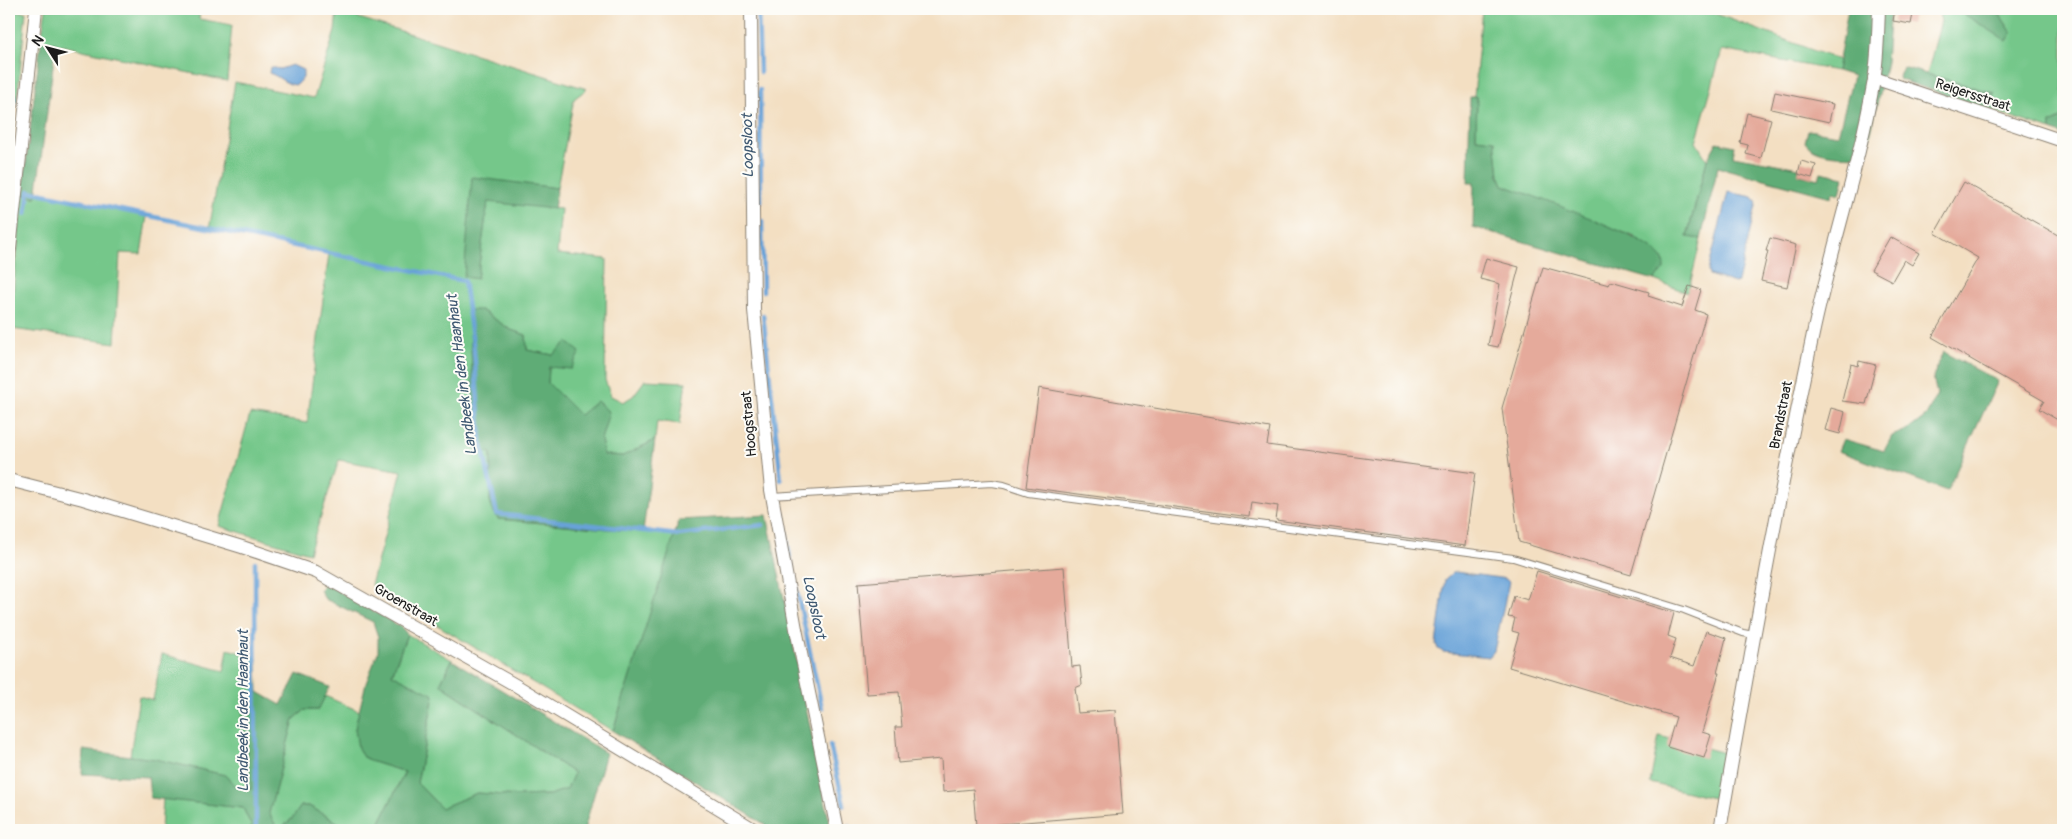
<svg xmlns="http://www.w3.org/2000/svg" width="2072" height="839" viewBox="0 0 2072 839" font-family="Pangolin,sans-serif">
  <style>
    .green { fill: #74c78a; stroke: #487253 }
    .forest { fill: #5fac76; stroke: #3e6449 }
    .water { fill: #68a2d8; stroke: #425f7a }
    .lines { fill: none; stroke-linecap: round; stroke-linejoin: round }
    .stream { stroke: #68a2d8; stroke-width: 4.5 }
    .building { fill: #e5aa9b }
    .lane-casing { stroke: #887e6f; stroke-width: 8 }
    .street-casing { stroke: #887e6f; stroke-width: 14 }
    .lane { stroke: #fff; stroke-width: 6 }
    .street { stroke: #fff; stroke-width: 12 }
    .labels { text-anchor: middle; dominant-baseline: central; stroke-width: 4; stroke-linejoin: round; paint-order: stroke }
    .street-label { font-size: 14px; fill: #1c1c1c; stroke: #fdfcf7 }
    .water-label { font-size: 15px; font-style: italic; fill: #3e5871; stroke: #fdfcf7 }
  </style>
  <rect width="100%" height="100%" fill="#fdfcf7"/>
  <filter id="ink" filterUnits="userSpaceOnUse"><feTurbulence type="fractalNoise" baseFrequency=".02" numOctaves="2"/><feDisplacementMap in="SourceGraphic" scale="10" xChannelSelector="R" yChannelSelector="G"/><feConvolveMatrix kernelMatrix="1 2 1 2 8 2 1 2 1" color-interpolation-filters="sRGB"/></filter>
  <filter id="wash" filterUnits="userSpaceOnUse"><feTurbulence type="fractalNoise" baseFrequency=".0096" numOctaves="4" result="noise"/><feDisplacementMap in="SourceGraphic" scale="20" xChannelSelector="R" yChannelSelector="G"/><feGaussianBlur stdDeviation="1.12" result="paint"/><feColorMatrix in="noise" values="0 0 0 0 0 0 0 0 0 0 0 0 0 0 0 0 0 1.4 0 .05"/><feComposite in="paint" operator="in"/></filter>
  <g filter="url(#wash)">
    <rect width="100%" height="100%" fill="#f3dfc2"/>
    <g class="green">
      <path d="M46 9H200L199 19 232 25 227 81 41 41Z"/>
      <path d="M1482 9H1703L1839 60 1837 71 1722 50 1696 142 1707 160 1687 236 1701 239 1688 293 1654 280 1664 269 1635 237 1503 185 1499 175 1495 141 1476 138 1477 97H1474Z"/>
      <path d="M1938 9H1956L2012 33 1996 9H2063V117L2051 123V130L1991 110 1994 93 1927 74 1941 21Z"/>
      <path d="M9 10 26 12 17 101 9 100Z"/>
      <path d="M337 11 587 89 574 99 557 188 472 178 477 279 488 201 561 209 557 254 607 259 605 380 611 396 623 402 633 396 645 380 686 382 680 424 657 421 655 440 623 456 604 455 601 440 548 383 549 367 553 355 527 350 526 335 511 330 481 310 476 450 491 452 490 505 498 519 675 535 613 731 371 585 402 471 339 460 309 553 219 526 250 414 307 423 329 253 209 230 235 82 314 98 335 31Z"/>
      <path d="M36 191 147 216 141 254 120 253 115 343 12 329 11 317 22 194 35 197Z"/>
      <path d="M407 634 452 660 440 684 574 773 568 789 549 795 518 796 477 793 441 808 417 783 434 696 392 675Z"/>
      <path d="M228 649 257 658 258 692 243 699V717L252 789 235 786 224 775 155 759 130 756 139 696 153 700 162 654 224 671Z"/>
      <path d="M325 696 359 711 355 729 373 762 405 772 376 830H351L309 806H301L292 819 278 830 269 813 294 719 305 710H318Z"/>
      <path d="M1659 736 1729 754 1721 800 1650 783Z"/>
      <path d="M163 799 243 808 251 825V830H161Z"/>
    </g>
    <g class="forest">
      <path d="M1848 9H1890L1886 62 1866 156C1849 155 1816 158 1805 142L1808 130 1838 135 1853 76 1837 71Z"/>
      <path d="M1956 9H1996L2012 33 2007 41Z"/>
      <path d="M41 41 56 43 36 197 22 194Z"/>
      <path d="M1903 67 1994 94 1991 110 1898 79Z"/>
      <path d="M1470 97H1477L1476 138 1495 140 1499 175 1503 185C1534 197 1647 235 1662 258 1664 261 1664 266 1664 269L1654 280 1473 227 1474 183H1468Z"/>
      <path d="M2063 117V135L2051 130V123Z"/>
      <path d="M1717 142 1735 146 1733 156 1799 168V175L1819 179 1821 172 1844 177 1840 194 1833 192 1831 197 1718 167 1701 239 1687 237 1707 160Z"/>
      <path d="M472 177 557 188 554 209 488 202 477 279 464 277Z"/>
      <path d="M469 310H481L511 330 526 335 527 350 553 355 567 342 580 352 571 369 549 367 548 383 580 415 597 401 609 412 601 440 604 455 623 456 655 440 643 532 498 519 490 505 491 453 476 450Z"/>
      <path d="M1943 352 1998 381 1947 491 1838 451 1843 439 1884 451 1892 436 1909 429 1926 416 1937 395 1933 377Z"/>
      <path d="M767 515 831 830H774L613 731 679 520Z"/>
      <path d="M324 583 401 627 407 634 392 674 434 695 417 783 441 808 477 793 518 796 549 795 567 789 574 773 440 684 452 660 606 753 584 830H376L405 772 373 762 362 756 358 748 355 729 359 711 366 683 378 652V637L373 622 325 599 320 590Z"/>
      <path d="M297 674 330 687 318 710H305L294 719 269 813 278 830 292 819 301 806H309L351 830H251V825L243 808 150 798 148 777 82 774 83 750 155 759 225 775 235 786 251 789 243 717V699L258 692 281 705Z"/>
    </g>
    <g class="water">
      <path d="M292 65 303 70V78L297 85C285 85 281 77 269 73L270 67 280 69Z"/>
      <path d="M1728 192 1753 197 1757 202 1738 282 1735 283 1709 275 1708 271Z"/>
      <path d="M1456 572 1500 578 1506 579 1509 582 1494 651 1489 657 1443 652 1438 649 1436 644 1445 579 1452 573Z"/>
    </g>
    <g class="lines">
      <g class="stream">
        <path d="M758 9 760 72"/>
        <path d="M760 90 761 202"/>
        <path d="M9 97 14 98 9 140"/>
        <path d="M26 214 29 191 464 281 474 350 481 441 497 514 679 535 763 525"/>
        <path d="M762 221 763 291"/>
        <path d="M763 315 781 480"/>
        <path d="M782 512 791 563 822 708"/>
        <path d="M255 562 256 830"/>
        <path d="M830 745 844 805"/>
        <path d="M849 826 850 830"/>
      </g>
    </g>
    <g id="blocks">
      <g class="building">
        <path d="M1895 9H1914L1911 24 1893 21Z"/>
        <path d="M1775 92 1833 104 1829 122 1771 109Z"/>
        <path d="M1747 113 1771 119 1761 158 1746 154 1748 145 1740 143Z"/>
        <path d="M1801 161 1816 165 1812 178 1798 174Z"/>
        <path d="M1964 182 2063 238V423L2039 409 2044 401 1932 337 1978 258 1935 233Z"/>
        <path d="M1890 237 1919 253 1912 265 1904 260 1892 281 1871 270Z"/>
        <path d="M1770 238 1796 245 1787 287 1761 281 1768 251H1766Z"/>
        <path d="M1486 258 1519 267 1498 347 1488 345 1500 284 1480 279Z"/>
        <path d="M1543 267 1609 285 1611 281 1649 292 1648 296 1682 307 1689 286 1701 290 1695 310 1706 314 1631 575 1519 542 1502 408Z"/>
        <path d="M1859 361 1876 365 1866 404 1842 401 1851 364 1858 366Z"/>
        <path d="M1039 388 1270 428 1267 445 1475 473 1465 546 1276 520 1278 506 1252 502 1250 517 1026 487Z"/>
        <path d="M1831 408 1845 412 1840 434 1825 430Z"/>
        <path d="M1064 567 1072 667 1080 666 1082 685 1075 688 1078 713 1115 710 1123 814 976 826 973 789 943 792 941 759 898 763 895 727H902L899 692 867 694 858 583Z"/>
        <path d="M1537 571 1674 613 1668 636 1676 639 1670 658 1694 666 1706 631 1726 638 1717 673H1719L1702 732 1711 735 1704 758 1667 747 1676 717 1509 667 1519 633 1512 631 1515 618 1508 617 1514 596 1528 600Z"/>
      </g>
    </g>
  </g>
  <g filter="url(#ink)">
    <use href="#blocks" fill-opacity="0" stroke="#887e6f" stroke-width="1"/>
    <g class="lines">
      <g class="lane-casing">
        <path id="lane" d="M771 496 992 483 1004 485 1028 493 1513 558 1684 610 1743 633 1754 635"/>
      </g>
      <g class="street-casing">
        <g id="street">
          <path d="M751 9 754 310 771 490 796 629 837 830"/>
          <path d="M1874 78 2063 141"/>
          <path d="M9 258 36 9"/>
          <path d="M9 480 83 499 242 547 316 572 517 686 755 830"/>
          <path d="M1720 830C1749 664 1778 498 1813 334 1831 249 1859 166 1874 80 1878 57 1878 32 1879 9"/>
        </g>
      </g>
      <use href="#lane" class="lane"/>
      <use href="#street" class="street"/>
    </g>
  </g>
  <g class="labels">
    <g class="street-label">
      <text transform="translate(1973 95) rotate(18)">Reigersstraat</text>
      <text transform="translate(1781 415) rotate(-79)">Brandstraat</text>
      <text transform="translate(749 424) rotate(-95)">Hoogstraat</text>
      <text transform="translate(406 605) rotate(30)">Groenstraat</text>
    </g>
    <g class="water-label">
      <text transform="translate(748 146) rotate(-91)">Loopsloot</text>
      <text transform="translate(462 375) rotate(-97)">Landbeek in den Haanhaut</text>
      <text transform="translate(814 607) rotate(78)">Loopsloot</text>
      <text transform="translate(243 711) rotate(-90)">Landbeek in den Haanhaut</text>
    </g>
  </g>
  <rect width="2072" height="839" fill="none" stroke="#fdfcf7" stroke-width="30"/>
  <g transform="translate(48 48) rotate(306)" stroke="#fdfcf7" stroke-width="4" paint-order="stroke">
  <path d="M0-4L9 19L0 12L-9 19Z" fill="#1c1c1c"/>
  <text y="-8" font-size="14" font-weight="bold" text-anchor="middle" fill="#1c1c1c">N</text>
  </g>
</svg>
